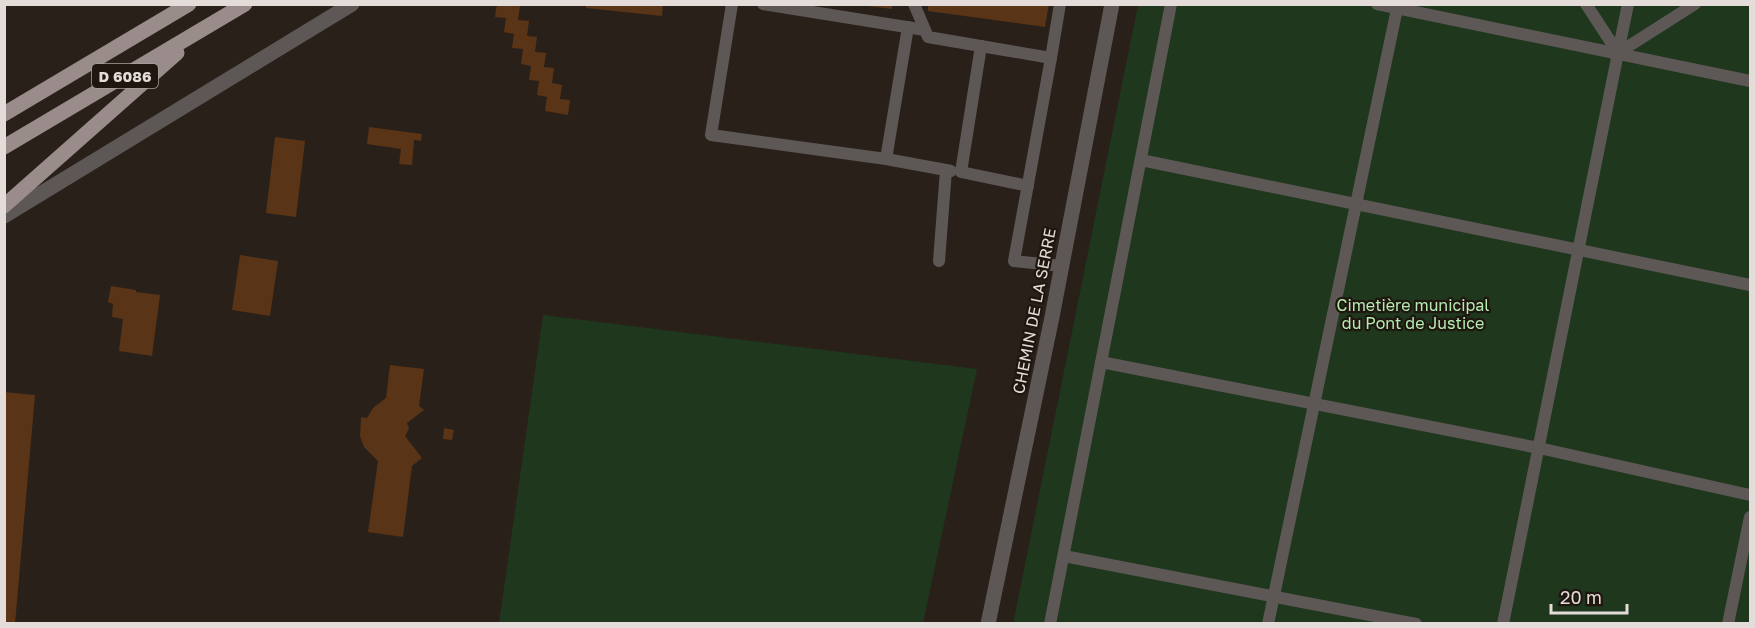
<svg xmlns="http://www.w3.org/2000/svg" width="1755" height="628" viewBox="0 0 1755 628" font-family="'Golos Text',sans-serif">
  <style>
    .green { fill: #1f371d }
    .building { fill: #5a3416 }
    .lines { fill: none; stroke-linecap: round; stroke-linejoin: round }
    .lane { stroke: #5d5756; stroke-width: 12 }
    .street { stroke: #5d5756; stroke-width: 15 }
    .primary { stroke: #998c8a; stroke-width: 15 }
    .labels { text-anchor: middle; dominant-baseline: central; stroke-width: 4.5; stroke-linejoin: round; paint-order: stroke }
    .shield { fill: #1f1610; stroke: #a8a19c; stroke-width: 1.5 }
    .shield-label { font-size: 15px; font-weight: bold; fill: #e3dcd8 }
    .park-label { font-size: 16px; fill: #b5edb1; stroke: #1f1610 }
    .street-label { font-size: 16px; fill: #e3dcd8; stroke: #1f1610 }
  </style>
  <rect width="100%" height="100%" fill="#292019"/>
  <g class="green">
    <path d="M1138 5H1750V623L1013 624Z"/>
    <path d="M543 315 977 369 923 623H499Z"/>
  </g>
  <g class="building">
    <path d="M497 4 520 6 518 20 529 21 527 36 537 37 535 52 546 53 544 67 554 68 552 83 562 85 560 99 570 100 568 115 545 111 547 97 537 95 539 81 529 80 531 66 521 64 523 49 512 48 514 34 504 32 506 18 495 17Z"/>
    <path d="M586 4H663L662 16 586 8Z"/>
    <path d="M868 4H892V9L868 6Z"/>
    <path d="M928 4H1049L1045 27 928 11Z"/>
    <path d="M369 127 422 134 421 141 414 140 412 165 399 164 401 149 367 144Z"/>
    <path d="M275 137 305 141 296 217 266 213Z"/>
    <path d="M240 255 278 261 270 316 232 310Z"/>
    <path d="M111 286 136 290V292L160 295 152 356 119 351 123 319 112 317 113 304 108 302Z"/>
    <path d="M390 365 424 369 419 406 424 410 407 423 409 429 405 436 422 458 412 466 403 537 368 532 378 461 364 447 360 436 361 417 367 418 373 408 386 398Z"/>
    <path d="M4 392 35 395 15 624H4Z"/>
    <path d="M444 428 454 430 452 440 443 439Z"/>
  </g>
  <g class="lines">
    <g class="lane">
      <path d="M732 4 711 135 886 159 946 170"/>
      <path d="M763 4 925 30"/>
      <path d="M914 4 928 37 1051 58 1014 261 1062 266"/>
      <path d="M1377 4 1750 81"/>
      <path d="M1586 4 1618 53 1628 4"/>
      <path d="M981 46 961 172 1028 186"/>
      <path d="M1051 58 1060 4"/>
      <path d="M886 159 908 27"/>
      <path d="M1141 160 1750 285"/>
      <path d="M939 261 946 170 951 171"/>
      <path d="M1101 362 1539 448 1750 495"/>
      <path d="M1064 556 1416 624"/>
      <path d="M1050 624 1171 4"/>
      <path d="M1268 624 1398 4"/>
      <path d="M1503 624 1618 53 1695 4"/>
      <path d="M1728 624 1750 517"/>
    </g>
    <g class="street">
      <path d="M4 216 352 4"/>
      <path d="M988 624 1052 317 1112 4"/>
    </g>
    <g class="primary">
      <path d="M4 114 189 4"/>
      <path d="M4 147 245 4"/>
      <path d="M4 206 177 53"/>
    </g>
  </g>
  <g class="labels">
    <rect class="shield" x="92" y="64" width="66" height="24" rx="4.5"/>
    <g class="shield-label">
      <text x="125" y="76">D 6086</text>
    </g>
    <g class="park-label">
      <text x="1413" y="305">Cimetière municipal<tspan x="1413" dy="18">du Pont de Justice</tspan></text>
    </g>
    <g class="street-label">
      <text transform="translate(1034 311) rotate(-79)">CHEMIN DE LA SERRE</text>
    </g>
  </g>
  <rect width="1755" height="628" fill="none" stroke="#e3dcd8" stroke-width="12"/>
  <path d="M1551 604v9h76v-9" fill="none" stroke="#e3dcd8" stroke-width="3"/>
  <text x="1560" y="604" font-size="18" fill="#e3dcd8" stroke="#1f1610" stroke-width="4.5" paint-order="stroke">20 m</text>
</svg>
